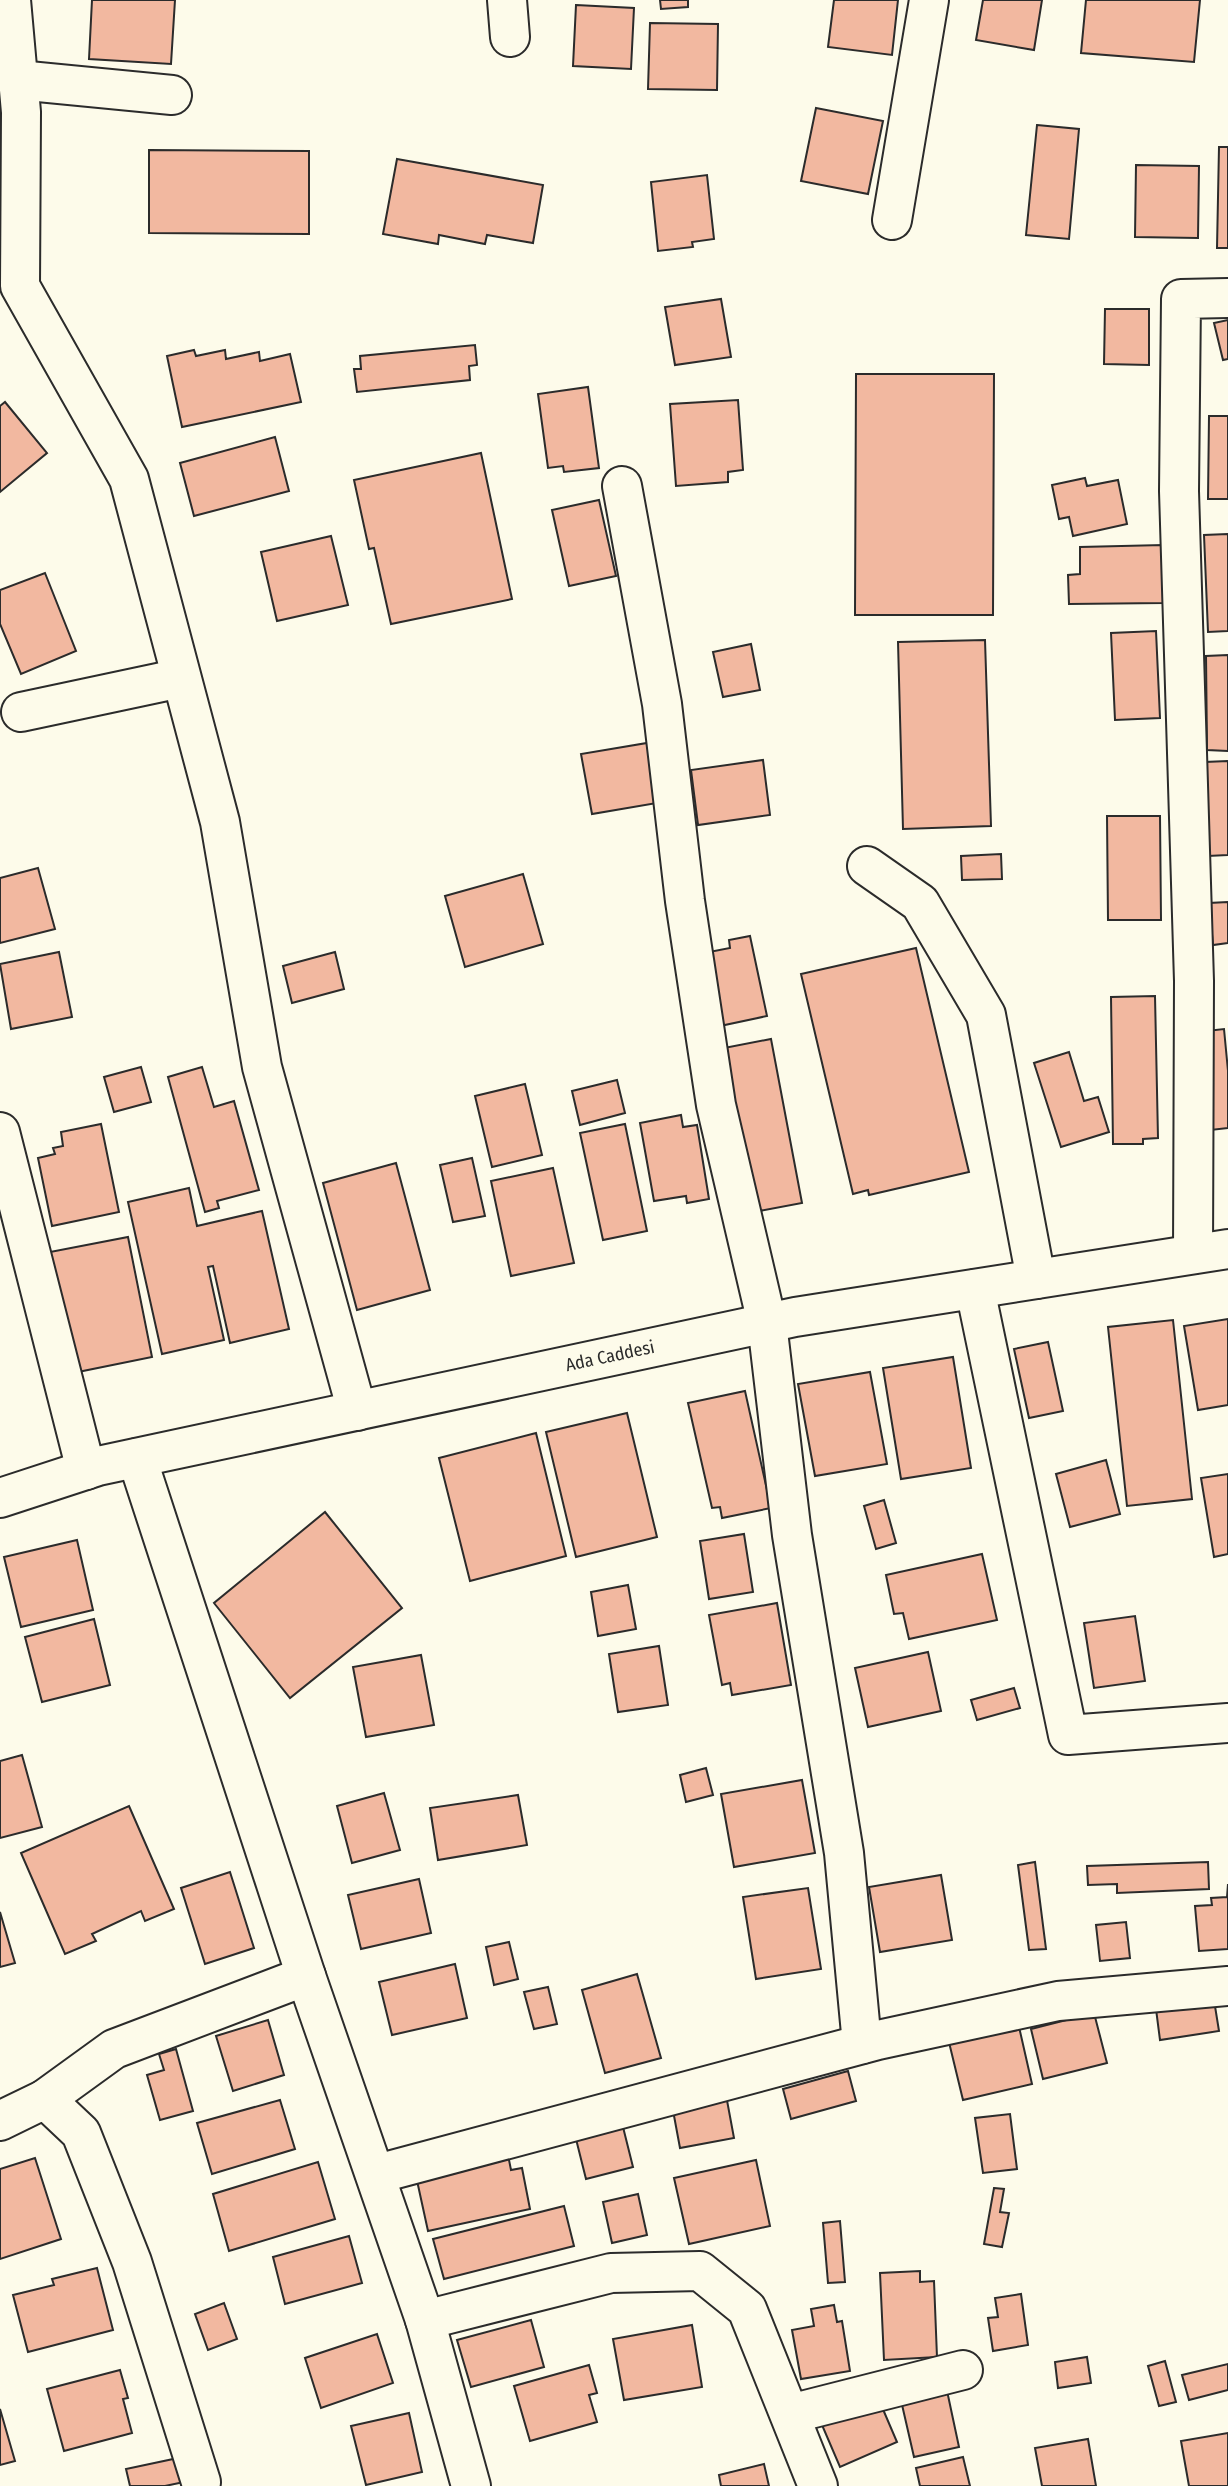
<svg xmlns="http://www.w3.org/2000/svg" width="1228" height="2486" viewBox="0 0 1228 2486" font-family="'Fira Sans Condensed',sans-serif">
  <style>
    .building { fill: #f2b8a0; stroke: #2b2b2b; stroke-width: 2 }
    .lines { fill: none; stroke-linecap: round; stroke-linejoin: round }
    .minor-casing { stroke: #2b2b2b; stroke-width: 42 }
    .major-casing { stroke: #2b2b2b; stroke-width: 42 }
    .minor { stroke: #fdfbea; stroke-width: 38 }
    .major { stroke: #fdfbea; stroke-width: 38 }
    .labels { text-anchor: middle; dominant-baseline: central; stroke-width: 5; stroke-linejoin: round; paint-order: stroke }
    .street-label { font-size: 18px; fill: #2b2b2b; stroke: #fdfbea }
  </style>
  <rect width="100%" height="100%" fill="#fdfbea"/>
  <g class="building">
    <path d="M92 0H175L171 64 89 59Z"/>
    <path d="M660 0H688V7L661 9Z"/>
    <path d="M834 0H898L892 55 828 47Z"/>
    <path d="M983 0H1042L1034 50 976 40Z"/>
    <path d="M1086 0H1200L1194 62 1081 53Z"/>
    <path d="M576 5 634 8 631 69 573 66Z"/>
    <path d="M650 23 718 24 717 90 648 89Z"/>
    <path d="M816 108 883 121 868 194 801 181Z"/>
    <path d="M1037 125 1079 129 1069 239 1026 235Z"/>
    <path d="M1219 147H1228V248H1217Z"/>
    <path d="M149 150 309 151V234L149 233Z"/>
    <path d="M397 159 543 185 533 243 487 235 485 244 439 235 438 244 383 234Z"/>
    <path d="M1136 165 1199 166 1198 238 1135 237Z"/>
    <path d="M707 175 714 239 692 242 693 247 658 251 651 182Z"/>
    <path d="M721 299 731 357 675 365 665 307Z"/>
    <path d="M1105 309H1149V365L1104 364Z"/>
    <path d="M1228 320V359L1223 360 1214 323Z"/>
    <path d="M475 345 477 365 469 366 470 380 357 392 354 369H361L360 356Z"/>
    <path d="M194 350 196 356 225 350 226 359 259 352 260 361 290 354 301 402 182 427 167 356Z"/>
    <path d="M856 374H994L993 615H855Z"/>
    <path d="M588 387 599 468 564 472 563 466 548 468 538 394Z"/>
    <path d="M738 400 743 470 728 472V482L676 486 670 404Z"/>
    <path d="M5 402 47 453 0 492V406Z"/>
    <path d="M1209 416H1228V499H1208Z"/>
    <path d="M275 437 289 491 194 516 180 463Z"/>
    <path d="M481 453 512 599 391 624 374 548 369 549 354 480Z"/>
    <path d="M1085 478 1087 486 1118 480 1127 524 1073 536 1069 517 1059 519 1052 485Z"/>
    <path d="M599 500 616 576 569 586 552 510Z"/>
    <path d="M1228 534V631L1208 632 1204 535Z"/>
    <path d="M331 536 348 605 277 621 261 552Z"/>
    <path d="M1163 545 1164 603 1069 604 1068 575 1080 574V547Z"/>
    <path d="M45 573 76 651 21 674 0 624V590Z"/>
    <path d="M1156 631 1160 718 1115 720 1111 633Z"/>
    <path d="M985 640 991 826 903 829 898 642Z"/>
    <path d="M751 644 760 690 723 697 713 652Z"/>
    <path d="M1228 655V751L1207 750 1206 656Z"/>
    <path d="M647 743 657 803 592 814 581 754Z"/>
    <path d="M763 760 770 815 698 825 691 770Z"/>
    <path d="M1228 761V855L1208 856 1205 762Z"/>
    <path d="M1107 816H1160L1161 920H1108Z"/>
    <path d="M1001 854 1002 879 962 880 961 856Z"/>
    <path d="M38 868 55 929 0 943V878Z"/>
    <path d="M523 874 543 944 465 967 445 896Z"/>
    <path d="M1228 902V943L1213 945 1209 903Z"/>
    <path d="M750 936 767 1016 720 1026 704 953 730 948 729 940Z"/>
    <path d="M916 948 969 1172 869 1195 868 1190 853 1194 801 974Z"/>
    <path d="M59 952 72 1017 11 1029 0 964Z"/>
    <path d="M335 952 344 989 292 1003 283 966Z"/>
    <path d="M1155 996 1158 1138 1143 1139V1144H1113L1111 997Z"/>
    <path d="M1224 1029 1228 1071V1128L1202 1131 1198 1032Z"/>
    <path d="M771 1039 802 1203 754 1212 724 1048Z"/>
    <path d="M1069 1052 1084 1101 1098 1097 1109 1132 1061 1147 1034 1063Z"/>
    <path d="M141 1067 151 1102 114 1112 104 1077Z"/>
    <path d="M202 1067 214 1107 234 1101 259 1190 217 1201 219 1208 205 1212 168 1077Z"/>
    <path d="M617 1080 625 1113 580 1125 572 1091Z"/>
    <path d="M525 1084 542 1155 492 1167 475 1096Z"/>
    <path d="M681 1115 683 1127 697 1125 709 1199 687 1203 686 1196 654 1201 640 1123Z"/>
    <path d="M101 1124 119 1212 52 1226 38 1158 55 1154 53 1148 63 1146 61 1132Z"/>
    <path d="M625 1124 647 1231 603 1240 580 1133Z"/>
    <path d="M472 1158 485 1216 453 1222 440 1165Z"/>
    <path d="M396 1163 430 1290 357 1310 323 1183Z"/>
    <path d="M553 1168 574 1263 511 1276 491 1181Z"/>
    <path d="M189 1188 197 1226 262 1211 289 1329 230 1343 213 1266 208 1267 224 1340 162 1354 128 1202Z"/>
    <path d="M128 1237 152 1357 73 1373 50 1252Z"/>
    <path d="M1228 1319V1405L1198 1410 1184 1326Z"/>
    <path d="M1173 1320 1192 1499 1127 1506 1108 1327Z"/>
    <path d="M1048 1342 1063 1411 1029 1418 1014 1349Z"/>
    <path d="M953 1357 971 1468 901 1479 883 1368Z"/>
    <path d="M870 1372 887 1464 815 1476 798 1384Z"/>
    <path d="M745 1391 771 1508 722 1518 720 1507 712 1508 688 1403Z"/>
    <path d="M627 1413 657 1537 576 1557 546 1432Z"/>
    <path d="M536 1433 566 1556 470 1581 439 1458Z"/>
    <path d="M1106 1460 1120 1514 1070 1527 1056 1474Z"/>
    <path d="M1228 1474V1554L1214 1557 1201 1478Z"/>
    <path d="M884 1500 896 1543 876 1549 864 1506Z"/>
    <path d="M325 1512 402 1608 290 1698 214 1603Z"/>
    <path d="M744 1534 753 1592 709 1599 700 1541Z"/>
    <path d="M77 1540 93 1610 21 1627 4 1557Z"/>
    <path d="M982 1554 997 1620 909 1639 903 1613 894 1614 886 1575Z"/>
    <path d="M628 1585 636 1629 598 1636 591 1592Z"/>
    <path d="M777 1603 791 1685 732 1695 730 1683 722 1685 709 1615Z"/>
    <path d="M1135 1616 1145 1681 1094 1688 1084 1623Z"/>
    <path d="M94 1619 110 1685 42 1702 25 1637Z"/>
    <path d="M659 1646 668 1705 618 1712 609 1654Z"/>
    <path d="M928 1652 941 1711 868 1727 855 1668Z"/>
    <path d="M421 1655 434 1725 366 1737 353 1667Z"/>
    <path d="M1014 1688 1020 1708 977 1720 971 1700Z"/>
    <path d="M22 1755 42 1827 0 1838V1761Z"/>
    <path d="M706 1768 713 1795 686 1802 680 1775Z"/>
    <path d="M802 1780 815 1853 734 1867 721 1794Z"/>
    <path d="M384 1793 400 1850 352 1863 337 1806Z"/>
    <path d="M518 1795 527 1845 438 1860 430 1808Z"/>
    <path d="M129 1806 174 1909 145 1921 141 1911 92 1934 96 1941 65 1954 21 1853Z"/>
    <path d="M1035 1862 1046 1949 1029 1950 1018 1865Z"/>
    <path d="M1208 1862 1209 1889 1117 1893V1884L1088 1885 1087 1866Z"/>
    <path d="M230 1872 254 1948 205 1964 181 1888Z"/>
    <path d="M941 1875 952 1940 880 1952 869 1887Z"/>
    <path d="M419 1879 431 1933 361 1949 348 1895Z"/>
    <path d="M1228 1884V1949L1199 1951 1195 1906 1212 1905 1211 1898 1227 1897Z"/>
    <path d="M808 1888 821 1969 756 1979 743 1897Z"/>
    <path d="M0 1912 15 1963 0 1967Z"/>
    <path d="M1126 1922 1130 1958 1100 1961 1096 1925Z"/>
    <path d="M509 1942 518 1979 494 1985 486 1947Z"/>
    <path d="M455 1964 467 2018 392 2035 379 1982Z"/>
    <path d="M637 1974 661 2058 605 2073 582 1990Z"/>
    <path d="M548 1987 557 2024 534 2029 524 1992Z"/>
    <path d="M1214 2000 1219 2031 1160 2040 1156 2009Z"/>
    <path d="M1094 2013 1107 2063 1043 2079 1031 2029Z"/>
    <path d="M1017 2018 1032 2084 963 2100 947 2034Z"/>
    <path d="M268 2020 284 2075 233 2091 216 2036Z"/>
    <path d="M176 2049 193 2111 160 2120 147 2075 164 2070 159 2054Z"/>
    <path d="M848 2071 856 2101 791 2119 783 2089Z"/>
    <path d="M726 2095 734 2138 680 2148 672 2105Z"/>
    <path d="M280 2100 295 2149 212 2174 197 2123Z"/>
    <path d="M1010 2114 1017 2169 983 2173 975 2118Z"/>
    <path d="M622 2123 633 2167 586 2179 575 2135Z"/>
    <path d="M508 2155 511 2170 522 2168 530 2209 428 2231 416 2176Z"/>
    <path d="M35 2158 61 2239 0 2259V2169Z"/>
    <path d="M756 2160 770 2226 689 2244 674 2178Z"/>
    <path d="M318 2162 335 2219 229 2251 213 2194Z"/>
    <path d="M994 2188 1004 2189 1000 2212 1009 2213 1002 2247 984 2244Z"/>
    <path d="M638 2194 647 2235 612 2243 603 2202Z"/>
    <path d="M564 2206 574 2246 444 2279 433 2239Z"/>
    <path d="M840 2221 845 2282 828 2283 823 2223Z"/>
    <path d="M349 2236 362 2283 285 2304 273 2257Z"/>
    <path d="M97 2268 113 2330 28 2352 13 2295 54 2285 52 2279Z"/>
    <path d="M920 2271V2282L934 2281 937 2357 884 2360 880 2273Z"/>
    <path d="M1021 2294 1028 2345 993 2351 988 2318 998 2317 995 2298Z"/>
    <path d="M224 2303 237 2339 208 2350 195 2314Z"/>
    <path d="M834 2305 837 2322 842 2321 850 2371 801 2379 792 2330 814 2326 811 2309Z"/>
    <path d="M531 2320 544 2367 471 2387 457 2340Z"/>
    <path d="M692 2325 702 2387 624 2400 613 2339Z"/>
    <path d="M377 2334 393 2383 321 2408 305 2358Z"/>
    <path d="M1087 2357 1091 2383 1058 2388 1055 2362Z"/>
    <path d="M1165 2361 1176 2402 1159 2406 1148 2366Z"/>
    <path d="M1228 2364V2390L1189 2400 1182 2375Z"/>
    <path d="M589 2365 597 2393 589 2395 597 2422 530 2441 514 2386Z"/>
    <path d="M120 2370 128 2398 123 2399 132 2433 64 2451 47 2389Z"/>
    <path d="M946 2386 959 2447 914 2457 900 2396Z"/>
    <path d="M879 2400 897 2442 840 2467 822 2425Z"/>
    <path d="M0 2409 15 2461 0 2465Z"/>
    <path d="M409 2413 422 2472 366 2485 351 2426Z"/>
    <path d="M1228 2433V2486H1189L1181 2441Z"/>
    <path d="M1088 2439 1096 2486H1042L1035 2448Z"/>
    <path d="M963 2457 970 2486H920L916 2468Z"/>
    <path d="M178 2458 184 2482 165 2486H130L126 2469Z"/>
    <path d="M764 2464 769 2486H721L719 2475Z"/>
  </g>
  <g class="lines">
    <g class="minor-casing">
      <g id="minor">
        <path d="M11 0 21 112 20 286 129 479 220 822 262 1067 357 1411"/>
        <path d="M507 0 510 37"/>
        <path d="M18 80 172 95"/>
        <path d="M892 220 929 0"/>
        <path d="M622 486 662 704 685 901 716 1105 767 1323 792 1535 844 1853 862 2044"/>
        <path d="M21 712 181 678"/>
        <path d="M867 866 920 903 986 1015 1036 1279"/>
        <path d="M0 1132 86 1470"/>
        <path d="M1193 1254 1194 981 1179 491 1181 299 1228 298"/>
        <path d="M975 1289 1068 1735 1228 1723"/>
        <path d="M137 1458 306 1976 425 2320 471 2486"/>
        <path d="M45 2099 114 2049 306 1976"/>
        <path d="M0 2121 45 2099 81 2133 132 2262 201 2482"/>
        <path d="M377 2174 878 2040 1058 2001 1228 1986"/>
        <path d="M425 2320 611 2273 700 2271 747 2309 818 2486"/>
        <path d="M790 2414 963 2370"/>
      </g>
    </g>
    <g class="major-casing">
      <path id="major" d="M0 1498 98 1466 795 1317 1228 1249"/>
    </g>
    <use href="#minor" class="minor"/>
    <use href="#major" class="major"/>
  </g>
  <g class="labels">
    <g class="street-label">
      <text transform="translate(610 1356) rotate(-12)">Ada Caddesi</text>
    </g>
  </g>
</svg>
